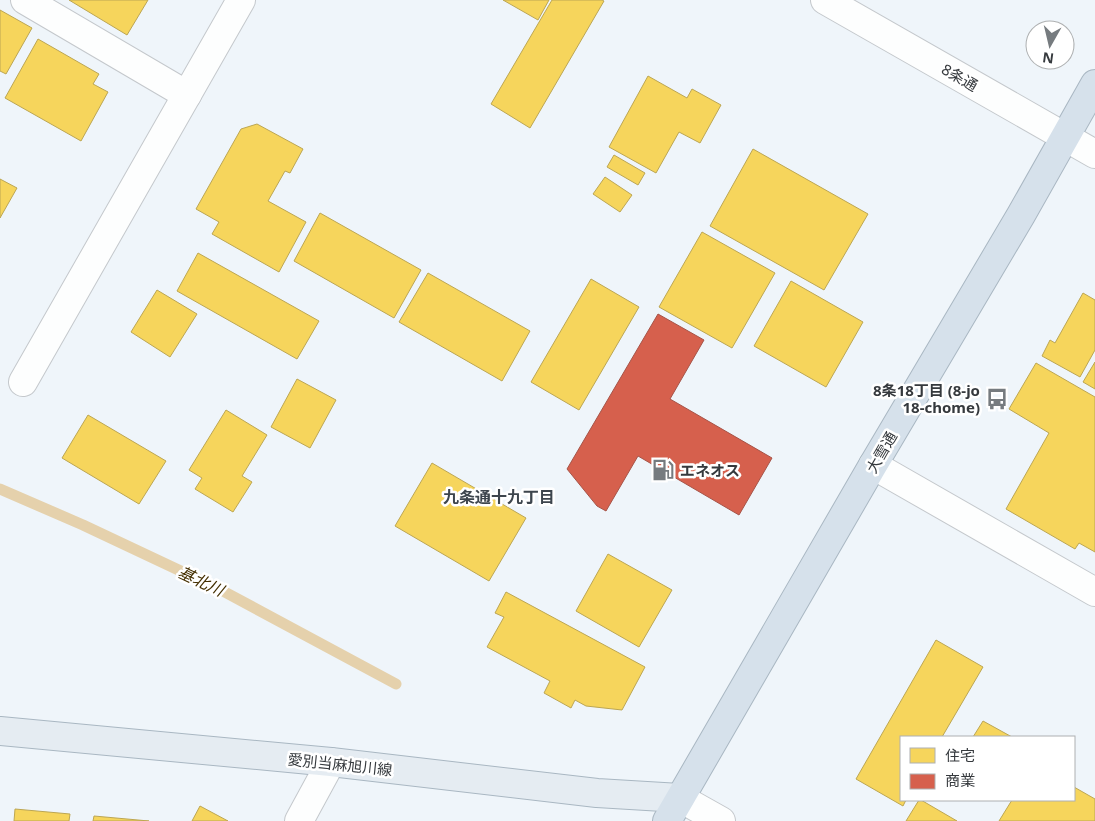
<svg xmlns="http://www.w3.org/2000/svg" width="1095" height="821" viewBox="0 0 1095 821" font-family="'Noto Sans','Noto Sans JP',sans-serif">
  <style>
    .homes { fill: #f6d55c; stroke: #bca653 }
    .shops { fill: #d6604d; stroke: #a65448 }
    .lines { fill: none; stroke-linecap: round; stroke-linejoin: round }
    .stream { stroke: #e5d1ac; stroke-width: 11 }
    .street-casing { stroke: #c4c8cc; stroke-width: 30 }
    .secondary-casing { stroke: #c4c8cc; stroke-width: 30 }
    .primary-casing { stroke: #a9b7c2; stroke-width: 30 }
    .highway-casing { stroke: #a9b7c2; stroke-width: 30 }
    .street { stroke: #fdfefe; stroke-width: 28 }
    .secondary { stroke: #fdfefe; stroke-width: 28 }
    .primary { stroke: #e5ecf2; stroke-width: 28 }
    .highway { stroke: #d6e1eb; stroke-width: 28 }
    .labels { text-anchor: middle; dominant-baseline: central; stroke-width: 5; stroke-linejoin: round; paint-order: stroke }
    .street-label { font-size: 15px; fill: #35393d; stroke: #fff }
    .poi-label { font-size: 15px; font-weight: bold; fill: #35393d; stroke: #fff; text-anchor: end }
    .neighbourhood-label { font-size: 16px; font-weight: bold; fill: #3d454d; stroke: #fff }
    .water-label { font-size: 16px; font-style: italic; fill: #442f01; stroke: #fff }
  </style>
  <rect width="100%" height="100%" fill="#eff5fa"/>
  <g class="homes">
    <path d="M69 0H148L127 35Z"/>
    <path d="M503 0H549L538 20Z"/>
    <path d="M552 0H602L604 1 530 128 491 104Z"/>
    <path d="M0 10 32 28 6 74 0 71Z"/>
    <path d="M38 39 99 74 93 84 108 92 81 141 5 98Z"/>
    <path d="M648 76 687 98 692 89 721 105 700 143 679 132 656 173 609 147Z"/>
    <path d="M257 124 303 149 290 173 285 171 268 201 306 222 279 272 212 234 219 222 196 209 241 129Z"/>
    <path d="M753 149 868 214 824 290 710 226Z"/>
    <path d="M614 155 645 173 638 185 607 167Z"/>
    <path d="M605 177 632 195 620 212 593 194Z"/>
    <path d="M0 179 17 188 0 218Z"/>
    <path d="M320 213 421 270 394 318 294 261Z"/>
    <path d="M702 232 775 273 732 348 659 307Z"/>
    <path d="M198 253 319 321 297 359 177 291Z"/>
    <path d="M428 273 530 331 502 381 399 322Z"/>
    <path d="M591 279 639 307 579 410 531 382Z"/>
    <path d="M791 281 863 322 826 387 754 346Z"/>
    <path d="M157 290 197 314 170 357 131 332Z"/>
    <path d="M1083 293 1095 300V350L1080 377 1042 356 1050 340 1055 343Z"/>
    <path d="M1095 362V389L1083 382Z"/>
    <path d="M1036 363 1095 397V552L1079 543 1075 549 1006 509 1049 433 1009 409Z"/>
    <path d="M297 379 336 400 310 448 271 427Z"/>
    <path d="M226 410 267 435 242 476 252 482 233 512 195 489 202 478 189 470Z"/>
    <path d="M88 415 166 461 139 504 62 458Z"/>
    <path d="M432 463 526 518 489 581 395 526Z"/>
    <path d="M608 554 672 590 639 647 576 611Z"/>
    <path d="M506 592 645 667 622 710 586 706 575 700 571 708 544 693 550 681 487 647 504 617 495 613Z"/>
    <path d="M936 640 983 667 942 737H901V800H906L903 806 856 779Z"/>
    <path d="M983 721 1012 737H973Z"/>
    <path d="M1074 787 1095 799V821H999L1012 800H1074Z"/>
    <path d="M919 800H921L957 821H906Z"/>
    <path d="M200 806 228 821H192Z"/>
    <path d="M15 809 70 814 69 821H14Z"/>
    <path d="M94 816 149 821H93Z"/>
  </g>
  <path class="shops" d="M658 314 704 340 670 399 772 458 739 515 638 456 606 511 597 506 567 469Z"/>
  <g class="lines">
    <path class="stream" d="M0 489 83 525 221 590 396 684"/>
    <g class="street-casing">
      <g id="street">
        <path d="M25 0 187 95"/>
        <path d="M299 821 331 762"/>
      </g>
    </g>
    <g class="secondary-casing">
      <g id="secondary">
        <path d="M825 0 1095 154"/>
        <path d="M23 382 241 0"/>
        <path d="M873 465 1095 592"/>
        <path d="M680 798 721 821"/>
      </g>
    </g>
    <g class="primary-casing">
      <path id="primary" d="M0 731 331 762 597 793 680 798"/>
    </g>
    <g class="highway-casing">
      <path id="highway" d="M667 821 873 465 1021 215 1095 84"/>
    </g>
    <use href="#street" class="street"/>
    <use href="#secondary" class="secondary"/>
    <use href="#primary" class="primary"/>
    <use href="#highway" class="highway"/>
  </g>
  <defs>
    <g id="bus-bare" transform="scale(1.725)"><path d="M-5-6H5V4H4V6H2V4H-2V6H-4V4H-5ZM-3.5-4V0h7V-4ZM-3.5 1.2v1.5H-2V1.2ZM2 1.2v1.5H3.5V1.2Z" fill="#767b7f" stroke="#fff" stroke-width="2.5" paint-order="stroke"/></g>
    <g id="fuel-bare" transform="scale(1.725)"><path d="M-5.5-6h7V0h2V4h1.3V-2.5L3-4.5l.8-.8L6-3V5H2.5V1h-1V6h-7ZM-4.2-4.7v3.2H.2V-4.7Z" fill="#767b7f" stroke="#fff" stroke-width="2.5" paint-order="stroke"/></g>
  </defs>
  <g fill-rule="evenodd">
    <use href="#bus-bare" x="997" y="399"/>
    <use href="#fuel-bare" x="663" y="470"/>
  </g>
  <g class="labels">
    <g class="street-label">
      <text transform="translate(960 77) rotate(30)">8条通</text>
      <text transform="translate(881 452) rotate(-60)">大雪通</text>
      <text transform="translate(340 764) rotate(6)">愛別当麻旭川線</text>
    </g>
    <g class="poi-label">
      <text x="980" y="390">8条18丁目 (8-jo<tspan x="980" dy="17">18-chome)</tspan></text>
      <text x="680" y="470" text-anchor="start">エネオス</text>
    </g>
    <g class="neighbourhood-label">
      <text x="499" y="497">九条通十九丁目</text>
    </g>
    <g class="water-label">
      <text transform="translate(201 581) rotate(25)">基北川</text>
    </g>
  </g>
  <rect x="900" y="736" width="175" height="65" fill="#ffffff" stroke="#aeb0b1"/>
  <rect x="910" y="748" width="25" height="15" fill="#f6d55c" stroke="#aeb0b1"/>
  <text x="945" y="761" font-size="15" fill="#35393d">住宅</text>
  <rect x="910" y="774" width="25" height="15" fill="#d6604d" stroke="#aeb0b1"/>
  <text x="945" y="786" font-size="15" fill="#35393d">商業</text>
  <g transform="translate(1050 45) rotate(188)"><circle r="24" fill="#ffffff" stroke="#aeb0b1"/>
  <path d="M0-4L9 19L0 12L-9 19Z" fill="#767b7f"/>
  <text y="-8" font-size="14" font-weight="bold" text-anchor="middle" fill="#35393d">N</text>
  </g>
</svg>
